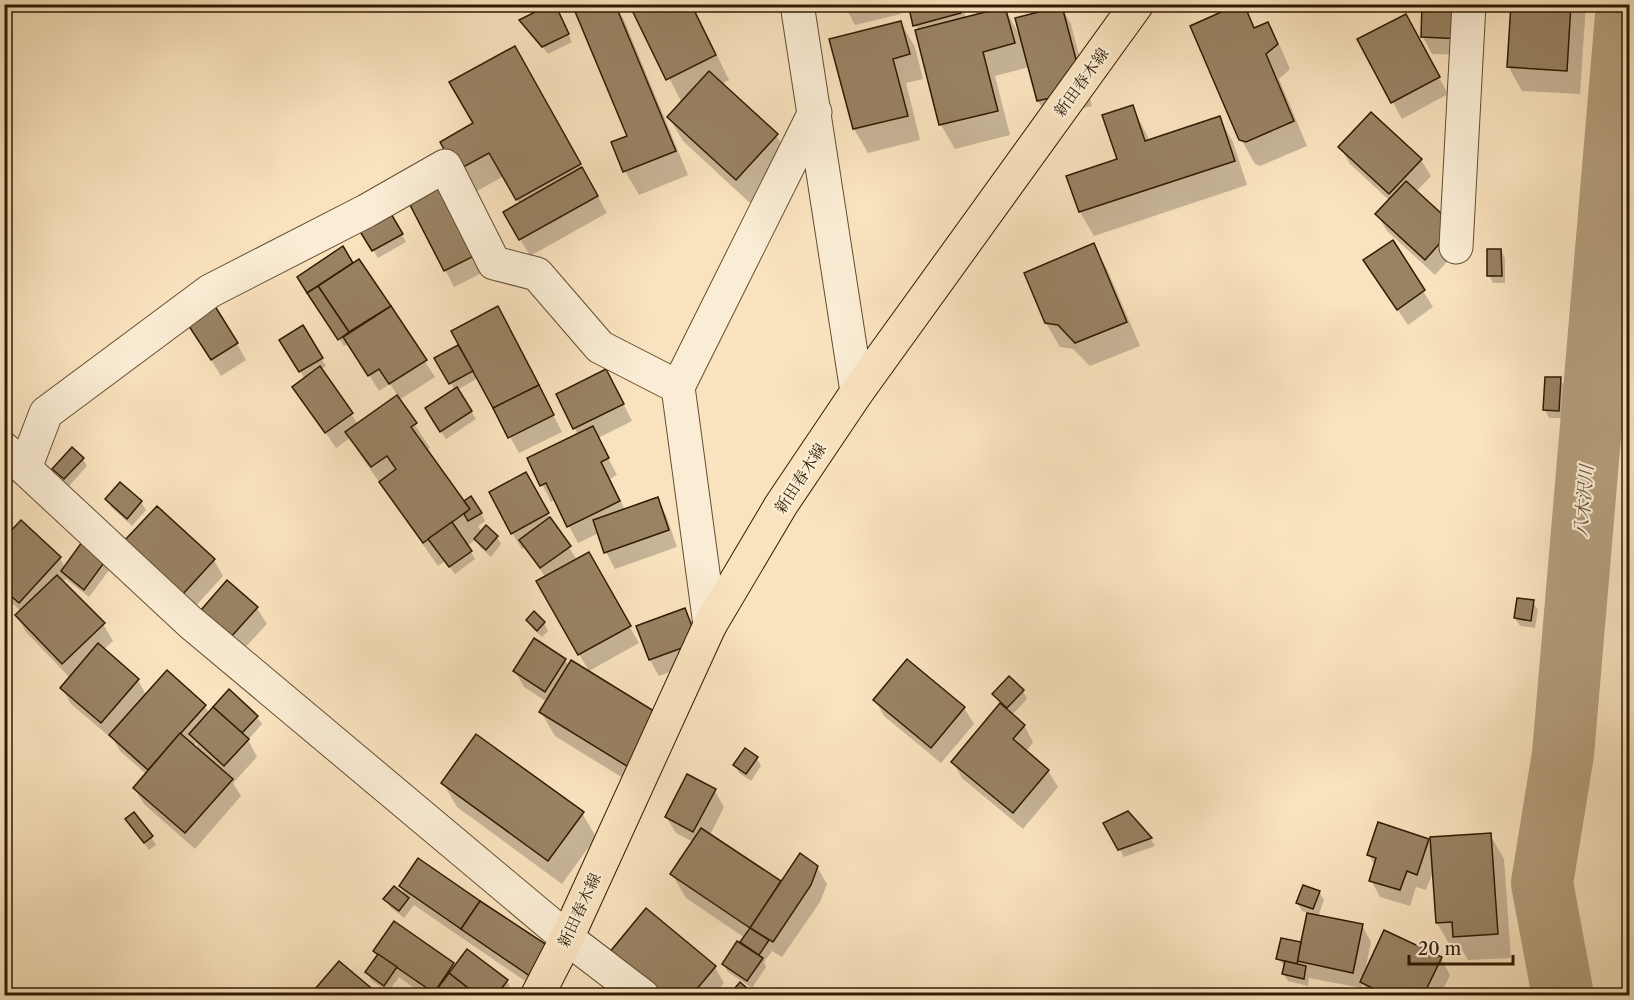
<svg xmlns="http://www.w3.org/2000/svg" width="1634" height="1000" viewBox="0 0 1634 1000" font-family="'Libre Caslon Text','Noto Serif JP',serif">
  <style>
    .shadow { fill: #0003; fill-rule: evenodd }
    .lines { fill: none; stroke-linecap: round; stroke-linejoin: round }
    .river { stroke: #b59f7d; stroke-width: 62 }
    .building { fill: #998363; stroke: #301b00; stroke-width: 1.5 }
    .minor-casing { stroke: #624d30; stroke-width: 35 }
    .major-casing { stroke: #301b00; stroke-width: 35 }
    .minor { stroke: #fbedd5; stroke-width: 33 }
    .major { stroke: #f9e3be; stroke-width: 33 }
    .labels { text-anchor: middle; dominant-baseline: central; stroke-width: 4.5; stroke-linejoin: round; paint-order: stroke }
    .street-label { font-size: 16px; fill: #301b00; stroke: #fbedd5 }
    .water-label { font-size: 18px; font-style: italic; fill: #655032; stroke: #fbedd5 }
  </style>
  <rect width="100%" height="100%" fill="#f9e3be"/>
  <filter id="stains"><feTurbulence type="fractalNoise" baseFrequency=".00333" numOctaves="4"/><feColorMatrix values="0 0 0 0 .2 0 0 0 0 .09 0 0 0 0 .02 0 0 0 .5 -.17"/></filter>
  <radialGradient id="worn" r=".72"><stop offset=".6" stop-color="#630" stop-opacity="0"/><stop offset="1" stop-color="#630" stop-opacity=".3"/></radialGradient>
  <g class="shadow">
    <path d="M615 4 624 20 688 175 639 195 625 171 629 136Z"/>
    <path d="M631 4H692L729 80 721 84 776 135 790 159 750 203 683 141 669 117 682 103Z"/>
    <path d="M844 4H899L901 14 855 25Z"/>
    <path d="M909 4H963L966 19 1005 9 1020 36 1062 8 1071 24 1092 106 1048 117 1038 101 1029 67 995 76 1010 135 955 149 941 125 918 31Z"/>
    <path d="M1257 4H1270L1260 10Z"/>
    <path d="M1512 4H1586L1580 94 1522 91 1508 66Z"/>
    <path d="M1243 5 1256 29 1267 24 1281 48 1290 69 1279 79 1307 146 1260 166 1255 164 1241 139Z"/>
    <path d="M1423 6 1472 55 1432 54 1423 37Z"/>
    <path d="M558 13 572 42 548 54 521 21Z"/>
    <path d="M901 23 915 47 923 79 906 83 920 140 868 153 854 129Z"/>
    <path d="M1415 32 1448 94 1402 119 1359 40Z"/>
    <path d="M529 72 607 213 530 256 505 213 520 205 504 176 470 195 504 262 454 287 410 201 475 124Z"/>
    <path d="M1132 107 1150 141 1219 118 1233 142 1247 185 1094 236 1080 212 1068 177 1119 160Z"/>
    <path d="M1340 147 1421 160 1431 176 1416 192 1464 243 1435 275 1387 231 1377 214 1390 201 1350 164Z"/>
    <path d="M387 209 406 242 378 258 358 225Z"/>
    <path d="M1093 245 1107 269 1140 346 1090 366 1073 349 1060 347 1046 323Z"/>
    <path d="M1501 250 1505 258V283H1493L1489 275Z"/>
    <path d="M359 261 435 377 399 400 430 448 426 450 464 503 481 513 485 521 478 526 482 532 497 537 501 544 491 557 480 547 476 539 467 546 475 559 455 574 445 561 438 566 361 456 350 438 336 448 294 387 305 379 281 340 302 327 326 366 320 370 358 424 398 396 390 384 379 391 349 343 344 346 303 285Z"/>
    <path d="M1375 277 1423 291 1433 307 1408 325Z"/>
    <path d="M507 325 562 432 519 453 478 378 457 390 476 419 446 439 431 416 455 390 436 358 464 357Z"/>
    <path d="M197 337 237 344 246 360 221 376Z"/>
    <path d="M1560 379 1565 387 1563 418H1549L1545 410Z"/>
    <path d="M615 387 632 421 598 438 617 475 610 479 625 510 657 499 666 515 677 547 615 569 606 552 599 533 578 543 555 499 551 502 529 459 578 435 558 395Z"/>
    <path d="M83 459 87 466 69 486 59 477 54 469Z"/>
    <path d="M120 484 141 502 146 510 132 526 111 507 107 499Z"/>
    <path d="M535 491 553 523 577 560 588 554 639 643 589 671 538 582 546 578 525 547 522 549 512 533Z"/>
    <path d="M4 540 60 558 65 568 82 544 110 569 89 597 66 579 62 582 103 624 113 641 103 650 138 680 146 695 205 706 210 714 257 717 262 724 248 740 257 757 233 783 241 796 195 849 144 804 134 788 146 774 120 751 112 737 111 738 71 704 62 688 70 678 26 632 17 616 21 611 4 596ZM196 743 201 753 193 746Z"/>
    <path d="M137 557 214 560 223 576 193 609Z"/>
    <path d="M1533 602 1538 610 1535 628 1520 626 1515 618Z"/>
    <path d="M257 608 267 624 241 652 212 626Z"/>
    <path d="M684 610 694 626 706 659 659 676 650 660 638 627Z"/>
    <path d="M528 620 544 623 548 631 542 637 532 628Z"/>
    <path d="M1628 634 1630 635V650L1626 645Z"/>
    <path d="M534 640 565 660 569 666 661 717 675 741 644 791 555 736 541 712 547 702 524 687 515 671Z"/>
    <path d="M1023 691 1027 699 1012 715 1024 725 1033 742 1026 752 1048 771 1058 787 1023 829 962 778 953 762 1001 704 994 694Z"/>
    <path d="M875 700 964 708 974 724 941 763 884 716Z"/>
    <path d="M757 758 761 766 751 781 739 773 735 765Z"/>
    <path d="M443 783 582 813 596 837 562 884 457 807Z"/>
    <path d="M715 791 724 807 710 835 782 883 817 867 827 884 820 902 782 957 772 951 764 962 766 967 752 988 728 972 723 964 745 938 686 898 672 874 693 842 676 833 666 817Z"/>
    <path d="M1105 824 1150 838 1155 846 1124 857Z"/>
    <path d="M132 827 151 837 156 845 149 850Z"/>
    <path d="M1490 835 1504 859 1511 958 1468 960 1460 946 1451 947 1437 923 1434 869 1426 890 1416 887 1410 906 1380 897 1371 880 1375 866 1369 855 1428 840 1432 847Z"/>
    <path d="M400 886 552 950 544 994 414 905 404 918 390 907 385 899 407 898Z"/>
    <path d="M1319 892 1324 900 1318 917 1362 925 1371 942 1365 972 1441 958 1450 975 1440 996H1369L1363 984 1362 988 1309 978 1308 986 1288 981 1283 973 1285 967 1278 959 1302 944 1308 913 1302 911 1297 903Z"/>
    <path d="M375 951 453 964 455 968 507 981 515 996H425L399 977 388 992 371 980 367 972 378 956Z"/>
    <path d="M715 967 724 983 714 996H652Z"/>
  </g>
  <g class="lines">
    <path class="river" d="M1563 996 1542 883 1563 754 1627 4"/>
  </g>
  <g class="building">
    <path d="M551 4H555L569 34 542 47 519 20Z"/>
    <path d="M584 4H615L676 151 623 172 611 142 627 136 574 9Z"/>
    <path d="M629 4H691L716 55 666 80Z"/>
    <path d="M908 4H959L961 13 913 26Z"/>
    <path d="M1239 4H1244L1254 28 1268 22 1278 44 1266 54 1294 121 1246 142 1239 140 1190 26Z"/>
    <path d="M1422 4 1465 6 1464 39 1421 37Z"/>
    <path d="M1511 4H1571L1567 71 1507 67Z"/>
    <path d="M1062 6 1084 90 1037 101 1015 18Z"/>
    <path d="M1005 7 1015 43 983 52 998 111 939 125 915 30Z"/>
    <path d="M1406 14 1440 77 1391 103 1357 39Z"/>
    <path d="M901 21 910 54 893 59 908 116 853 129 829 39Z"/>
    <path d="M515 46 581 164 516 200 489 153 456 171 440 142 473 123 449 82Z"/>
    <path d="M709 71 778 134 736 180 667 117Z"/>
    <path d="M1133 105 1145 141 1220 116 1235 161 1079 212 1066 176 1117 159 1102 115Z"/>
    <path d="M1371 112 1422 159 1389 194 1338 147Z"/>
    <path d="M582 167 598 196 519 240 503 212Z"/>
    <path d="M460 174 496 245 444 271 408 201Z"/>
    <path d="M1406 181 1455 226 1425 260 1375 214Z"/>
    <path d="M387 207 403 234 372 251 356 225Z"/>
    <path d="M1393 240 1425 290 1397 310 1363 260Z"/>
    <path d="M1094 243 1127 322 1075 343 1058 325 1045 323 1024 273Z"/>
    <path d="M343 246 353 263 307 293 297 277Z"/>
    <path d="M1487 249H1501L1502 276H1487Z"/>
    <path d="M359 259 391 306 349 332 318 286Z"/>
    <path d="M318 286 349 332 338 340 307 293Z"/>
    <path d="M213 303 238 343 211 360 185 320Z"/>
    <path d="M391 306 427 360 389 384 379 369 368 376 343 337Z"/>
    <path d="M498 306 539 385 493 408 451 331Z"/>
    <path d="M303 325 323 358 299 372 279 340Z"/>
    <path d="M458 345 473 371 449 384 434 358Z"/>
    <path d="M320 366 353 413 325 433 292 387Z"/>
    <path d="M606 369 624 404 573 429 556 394Z"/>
    <path d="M1545 377H1561L1559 411 1543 410Z"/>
    <path d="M539 385 554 415 508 438 493 408Z"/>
    <path d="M457 387 472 411 440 432 425 408Z"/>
    <path d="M397 395 417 423 411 427 470 509 423 543 379 482 396 469 387 456 371 467 345 432Z"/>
    <path d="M593 426 609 458 601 462 620 501 567 527 546 483 540 486 527 458Z"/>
    <path d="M72 447 84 458 64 479 52 469Z"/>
    <path d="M526 472 549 513 511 534 489 492Z"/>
    <path d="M120 482 142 501 127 519 105 499Z"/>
    <path d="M471 496 482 513 468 521 464 514 470 509 464 501Z"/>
    <path d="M658 497 669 530 604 553 593 520Z"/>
    <path d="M157 506 215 559 183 594 125 540Z"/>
    <path d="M550 517 571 546 540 568 519 540Z"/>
    <path d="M21 520 61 557 19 603 4 590V538Z"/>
    <path d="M452 522 472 551 449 567 428 539Z"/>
    <path d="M486 525 498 536 486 550 474 539Z"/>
    <path d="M82 542 106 560 84 590 61 571Z"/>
    <path d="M589 552 631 626 578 655 536 581Z"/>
    <path d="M57 575 105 623 62 664 15 615Z"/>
    <path d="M227 580 258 607 231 637 201 610Z"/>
    <path d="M1517 598 1534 600 1531 621 1514 618Z"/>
    <path d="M685 608 698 642 649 660 636 626Z"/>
    <path d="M534 611 545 622 537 631 526 620Z"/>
    <path d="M534 638 566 659 545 692 513 671Z"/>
    <path d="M98 643 139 679 101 723 60 688Z"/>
    <path d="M907 659 965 707 931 748 873 700Z"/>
    <path d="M571 660 662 716 630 768 539 712Z"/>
    <path d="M167 670 206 705 148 770 109 735Z"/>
    <path d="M1009 676 1024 690 1007 708 992 694Z"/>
    <path d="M229 689 258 716 242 733 213 707Z"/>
    <path d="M1000 703 1025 725 1013 739 1049 770 1013 813 951 762Z"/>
    <path d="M213 707 249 739 224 766 189 734Z"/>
    <path d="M180 733 233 779 185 833 133 788Z"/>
    <path d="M476 734 584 812 548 861 441 783Z"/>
    <path d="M745 748 758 757 746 774 733 765Z"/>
    <path d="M687 774 716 789 693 832 665 817Z"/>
    <path d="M1128 811 1152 838 1118 850 1103 823Z"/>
    <path d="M134 812 153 836 144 843 125 819Z"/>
    <path d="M1378 822 1429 839 1417 875 1407 871 1400 890 1369 881 1376 858 1367 855Z"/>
    <path d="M701 828 781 881 750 928 670 874Z"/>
    <path d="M1491 833 1498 934 1453 937 1452 922 1436 923 1430 837Z"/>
    <path d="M800 853 818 866 811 885 773 942 750 928Z"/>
    <path d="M418 858 480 901 461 929 399 886Z"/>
    <path d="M1303 885 1320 891 1313 909 1296 903Z"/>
    <path d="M394 886 409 898 399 911 383 899Z"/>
    <path d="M480 901 553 949 534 979 461 929Z"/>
    <path d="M646 908 716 966 691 996H660L609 953Z"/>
    <path d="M1307 913 1363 924 1353 973 1297 961Z"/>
    <path d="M394 921 454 963 434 993 373 951Z"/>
    <path d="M750 928 769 940 759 955 740 942Z"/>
    <path d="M1384 930 1442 957 1423 996H1388L1360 982Z"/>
    <path d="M1281 938 1301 942 1297 964 1276 959Z"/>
    <path d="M737 941 763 958 747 981 722 964Z"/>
    <path d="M467 949 508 980 496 996H478L449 973Z"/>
    <path d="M378 954 397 967 384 986 365 972Z"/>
    <path d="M339 961 377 993 375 996H309Z"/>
    <path d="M1285 961 1306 966 1304 979 1282 974Z"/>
    <path d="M449 973 478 996H438L434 993Z"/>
    <path d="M740 982 756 996H728Z"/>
  </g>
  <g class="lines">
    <g class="minor-casing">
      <g id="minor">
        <path d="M797 4 857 392"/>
        <path d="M1456 247 1469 4"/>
        <path d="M4 449 190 622 567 938 643 996"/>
        <path d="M25 468 46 413 210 291 366 211 445 166 494 263 537 274 600 347 678 387"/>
        <path d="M710 625 678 387 815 112"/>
      </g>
    </g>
    <g class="major-casing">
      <path id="major" d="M537 996 567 938 710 625 781 505 857 392 1137 4"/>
    </g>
    <use href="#minor" class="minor"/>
    <use href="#major" class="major"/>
  </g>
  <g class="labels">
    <g class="street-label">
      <text transform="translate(1081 82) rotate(-54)">新田春木線</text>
      <text transform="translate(800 478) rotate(-57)">新田春木線</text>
      <text transform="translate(579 910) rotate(-65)">新田春木線</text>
    </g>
    <g class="water-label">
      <text transform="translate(1584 501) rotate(-85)">八木沢川</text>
    </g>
  </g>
  <rect width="1634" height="1000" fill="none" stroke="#f9e3be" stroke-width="24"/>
  <rect x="6" y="6" width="1622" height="988" fill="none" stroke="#301b00" stroke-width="3"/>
  <rect x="12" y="12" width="1610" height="976" fill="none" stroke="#301b00" stroke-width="1.5"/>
  <path d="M1409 955v9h104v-9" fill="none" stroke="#301b00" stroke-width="3"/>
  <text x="1418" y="955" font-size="18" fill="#301b00" stroke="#fbedd5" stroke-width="4.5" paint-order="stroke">20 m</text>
  <rect width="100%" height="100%" filter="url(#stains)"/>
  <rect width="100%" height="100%" fill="url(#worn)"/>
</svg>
